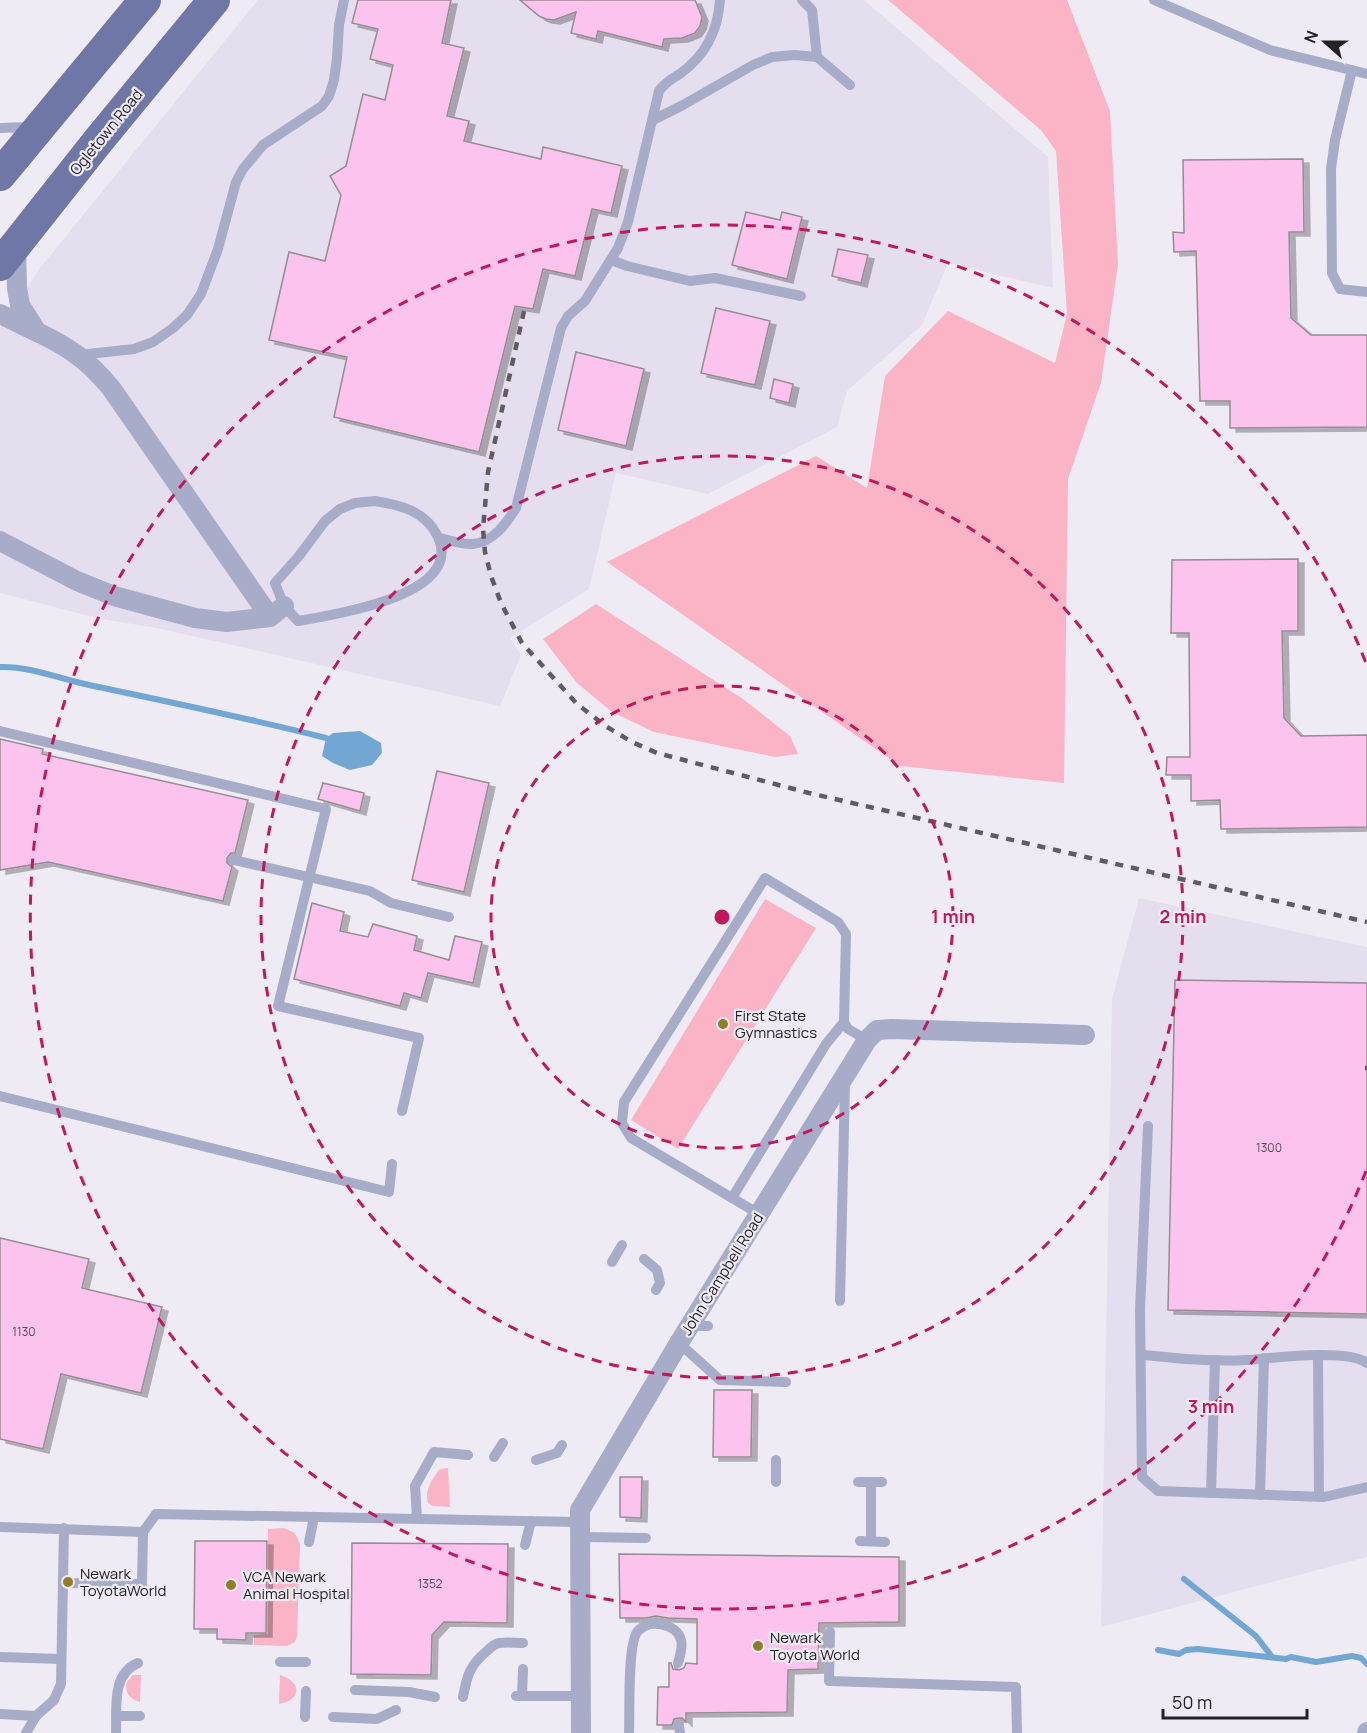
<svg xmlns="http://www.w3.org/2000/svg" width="1367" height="1733" viewBox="0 0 1367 1733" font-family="Manrope,sans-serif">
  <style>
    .built { fill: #e5deef }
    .green { fill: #fab4c5 }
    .water { fill: #72a7d3 }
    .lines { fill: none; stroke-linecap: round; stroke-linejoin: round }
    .stream { stroke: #72a7d3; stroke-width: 6 }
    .building { fill: #fcc3ef; stroke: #958d93; stroke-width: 1.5; filter: url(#shadow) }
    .service { stroke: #a7adc8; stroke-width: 10 }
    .minor { stroke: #a7adc8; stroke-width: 20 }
    .primary { stroke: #6e77a6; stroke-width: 32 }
    .rail { stroke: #5e5b61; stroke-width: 4.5; stroke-dasharray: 8 8; stroke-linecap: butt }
    .ring { fill: none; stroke: #c2185b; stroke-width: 3; stroke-dasharray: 10 8 }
    .poi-dot { fill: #947c23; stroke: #efebf5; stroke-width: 2 }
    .labels { text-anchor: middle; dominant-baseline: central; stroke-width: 4.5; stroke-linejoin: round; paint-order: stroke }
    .number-label { font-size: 12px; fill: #5a4a58 }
    .street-label { font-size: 15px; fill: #242226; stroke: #efebf5 }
    .poi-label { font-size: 15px; fill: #242226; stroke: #efebf5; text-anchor: start }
    .centre { fill: #c2185b; stroke: #efebf5; stroke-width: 3 }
    .ring-label { font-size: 18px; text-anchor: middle; font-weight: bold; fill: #c2185b; stroke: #efebf5; stroke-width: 4.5; stroke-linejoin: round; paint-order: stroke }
  </style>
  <defs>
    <filter id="shadow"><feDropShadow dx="6" dy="4" stdDeviation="0" flood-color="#0004"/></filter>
  </defs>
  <rect width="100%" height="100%" fill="#efebf5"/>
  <g class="built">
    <path d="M258 0H864L1048 157 1053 288 948 263 922 325 847 391 837 427 708 494 616 473 589 589 510 638 521 655 500 706 157 628 101 619 0 593V328L40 268Z"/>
    <path d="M1139 898 1367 947V1557L1101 1627 1112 999Z"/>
  </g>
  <g class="green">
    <path d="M888 0H1067L1110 111 1118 264 1101 383 1068 479 1064 783 900 766 607 562 816 456 867 488 885 376 948 311 1055 363 1067 314 1056 151 1041 130Z"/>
    <path d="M596 604 743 699 790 736 798 754 775 757 654 732 612 712 577 683 543 639Z"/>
    <path d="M765 899 816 928 678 1149 631 1120Z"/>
    <path d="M448 1468 450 1507 433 1506 428 1503C424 1490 432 1479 440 1469Z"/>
    <path d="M284 1528 295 1533 300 1544 297 1636 295 1642 287 1646 254 1645V1635L268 1634V1529Z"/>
    <path d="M133 1675H141L140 1702C130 1699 124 1693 127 1682Z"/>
    <path d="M280 1675C302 1682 302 1700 279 1704Z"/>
  </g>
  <path class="water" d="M360 731 381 743 382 753 372 765 350 770 333 763 322 756 326 738 333 733Z"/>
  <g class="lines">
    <g class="stream">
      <path d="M0 667C30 666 60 679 89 685 169 702 248 718 326 738"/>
      <path d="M1184 1579 1256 1636 1272 1657"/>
      <path d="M1158 1650 1179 1654 1186 1650 1198 1649 1286 1659 1291 1657 1316 1662 1352 1656 1361 1658 1367 1664"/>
    </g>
  </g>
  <g class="building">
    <path d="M358 0H451L442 43 464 48 447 116 469 121 464 141 541 159 543 147 622 166 611 213 592 209 575 276 543 269 533 309 515 306 479 452 334 417 347 357 269 340 289 252 325 261 341 195 330 176 346 166 363 94 385 100 393 65 370 59 378 29 352 23Z"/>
    <path d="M520 0H695L702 17 700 26 695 33 682 38 664 39 662 47 598 31 596 39 571 33 576 12 554 20 546 19 539 16Z"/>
    <path d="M1303 159 1304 232H1289L1291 318 1311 335H1367V427L1230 428V401H1200L1196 251 1174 252 1173 232 1184 233 1183 160Z"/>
    <path d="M746 212 780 220 782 212 802 217 787 279 732 265Z"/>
    <path d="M838 249 868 255 861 283 832 276Z"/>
    <path d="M716 308 770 321 755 385 701 373Z"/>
    <path d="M576 352 644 369 626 446 558 430Z"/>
    <path d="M774 379 793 384 789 403 770 398Z"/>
    <path d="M1298 559V631H1282L1284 718 1301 736 1367 735V827L1221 829 1220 800 1191 801V775H1166L1167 757H1190L1189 633H1171L1172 560Z"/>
    <path d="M0 739 43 749 42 754 248 800 235 853H231L227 858V863L232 867 223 901 48 862 0 870Z"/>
    <path d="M437 771 489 783 464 892 412 880Z"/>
    <path d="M323 783 364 793 360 811 318 799Z"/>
    <path d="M312 903 344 912 340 931 368 937 373 924 417 936 414 950 449 960 455 936 482 942 473 983 428 973 421 998 404 993 400 1006 294 979Z"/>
    <path d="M1175 980 1367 983V1314L1168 1310Z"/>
    <path d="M0 1238 89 1259 82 1288 162 1307 141 1393 61 1374 43 1449 0 1439Z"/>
    <path d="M714 1390H752L751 1457H713Z"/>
    <path d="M620 1477H642L641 1518 620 1517Z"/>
    <path d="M195 1541H267L266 1633H246V1640L217 1639V1629H194Z"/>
    <path d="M352 1543 508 1544 507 1623 444 1622 432 1635 431 1675 351 1674Z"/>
    <path d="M619 1554 899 1557V1622L819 1623 818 1669 788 1670 787 1712 686 1713V1722L682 1718H679L674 1719 672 1725H657L658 1687H669V1663H671L673 1669 679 1670 684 1668 686 1663 697 1664V1619L668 1618 656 1616 646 1618H620Z"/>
  </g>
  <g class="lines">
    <g class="service">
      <path d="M802 0 812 10 817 57"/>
      <path d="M1154 0 1270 50 1367 74"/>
      <path d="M1352 70 1335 140 1331 169 1332 273 1340 289 1367 292"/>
      <path d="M653 120 683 105 753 65 772 57 795 55 817 57 850 85"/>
      <path d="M0 128 31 127"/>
      <path d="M611 260 627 266 690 281 715 278 801 296"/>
      <path d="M79 355 134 349 153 342 173 328 187 315 201 294 218 249 236 182 243 169 263 145 322 106 329 96 334 80 337 58 339 25 344 0"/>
      <path d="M375 501C400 505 425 511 437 535 468 595 333 615 298 621L284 606 275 583 299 556 325 521 340 509 355 503Z"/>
      <path d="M439 538C449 540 462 545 473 544 493 542 506 524 516 508L561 328 568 316 585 301 618 248 628 222 659 91C665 82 672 79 681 73 706 55 718 30 720 0"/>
      <path d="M0 731 326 809 278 1006 419 1038 402 1111"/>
      <path d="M234 860 370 891 391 903 449 917"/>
      <path d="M0 1096 389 1192 392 1164"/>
      <path d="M1148 1126 1140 1310 1142 1477 1158 1491 1324 1497 1367 1487"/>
      <path d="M732 1198 826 1044 844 1022"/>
      <path d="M759 1214 631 1138 622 1123 624 1102 765 878 838 922 846 934 844 1022 848 1029 867 1040"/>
      <path d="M644 1259 657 1270 660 1283 656 1290"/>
      <path d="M612 1262 622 1245"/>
      <path d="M840 1301 845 1082"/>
      <path d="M689 1326H708"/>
      <path d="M679 1343 720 1380 786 1382"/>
      <path d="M1141 1355C1162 1356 1184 1360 1206 1360 1219 1360 1234 1361 1248 1360 1272 1358 1348 1348 1367 1363"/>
      <path d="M1318 1355 1319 1497"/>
      <path d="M494 1457 503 1443"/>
      <path d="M536 1460 557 1453 562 1445"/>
      <path d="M776 1460V1482"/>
      <path d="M858 1482H882"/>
      <path d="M871 1482V1541"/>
      <path d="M1211 1493 1215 1360"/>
      <path d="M1260 1495 1264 1358"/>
      <path d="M417 1518 415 1486 434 1452 468 1455"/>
      <path d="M0 1527 143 1532 156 1514 580 1522"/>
      <path d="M580 1537 646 1538"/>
      <path d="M860 1541 885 1542"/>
      <path d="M309 1542 314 1517"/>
      <path d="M525 1545 531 1521"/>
      <path d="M63 1583 142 1584 143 1532"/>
      <path d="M830 1632 829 1681 1016 1687 1017 1733"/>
      <path d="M0 1657 61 1659"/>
      <path d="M280 1662H306"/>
      <path d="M355 1690 409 1692 435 1697"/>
      <path d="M522 1695 523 1669"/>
      <path d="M516 1696H581"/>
      <path d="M463 1697C467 1675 470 1665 487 1651 491 1647 494 1644 499 1643 507 1642 516 1643 523 1643"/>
      <path d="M0 1714 36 1716 54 1700 61 1684 64 1528"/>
      <path d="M117 1716H140"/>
      <path d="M305 1717 306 1691"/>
      <path d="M333 1717 377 1719 396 1710"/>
      <path d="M679 1725 680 1733"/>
      <path d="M26 1733 36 1716"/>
      <path d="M116 1733C117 1709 111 1674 138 1663"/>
      <path d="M629 1733C630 1714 627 1642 638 1631 650 1618 677 1624 681 1640 683 1647 680 1656 678 1663"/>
    </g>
    <g class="minor">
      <path d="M0 314 37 332 20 305 17 288 16 244"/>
      <path d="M37 332C69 347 89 361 111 388L270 617"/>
      <path d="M0 541 77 581 114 596 195 618 227 622 270 617 284 606"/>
      <path d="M581 1733 580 1510 679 1343 867 1040 877 1030 892 1029 1085 1035"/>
      <path d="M1367 1733V1732"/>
    </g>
    <g class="primary">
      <path d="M0 175 145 0"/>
      <path d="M0 265 98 141 214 0"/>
    </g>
    <g class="rail">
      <path d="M524 311 488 472 483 529 485 552 491 576 501 603 522 643 577 704 607 727 632 742 657 753 809 793 1367 922"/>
      <path d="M1365 1068H1367"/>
    </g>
  </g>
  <g class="ring">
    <circle cx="722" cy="917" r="231"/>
    <circle cx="722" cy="917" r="461"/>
    <path d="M1366 1171A692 692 0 1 1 1366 663"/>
  </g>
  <g class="poi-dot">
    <circle cx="723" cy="1024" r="6"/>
    <circle cx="68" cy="1582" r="6"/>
    <circle cx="231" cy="1585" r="6"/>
    <circle cx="758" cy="1646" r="6"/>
  </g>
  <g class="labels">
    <g class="number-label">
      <text x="1269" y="1147">1300</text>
      <text x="24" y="1331">1130</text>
      <text x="430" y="1583">1352</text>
    </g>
    <g class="street-label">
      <text transform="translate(106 132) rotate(-51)">Ogletown Road</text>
      <text transform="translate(722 1274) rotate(-58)">John Campbell Road</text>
    </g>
    <g class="poi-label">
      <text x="735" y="1015">First State<tspan x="735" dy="17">Gymnastics</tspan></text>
      <text x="80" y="1573">Newark<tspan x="80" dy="17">ToyotaWorld</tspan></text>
      <text x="243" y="1576">VCA Newark<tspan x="243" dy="17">Animal Hospital</tspan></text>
      <text x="770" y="1637">Newark<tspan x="770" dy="17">Toyota World</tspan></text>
    </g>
  </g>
  <circle cx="722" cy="917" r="9" class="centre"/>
  <g class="ring-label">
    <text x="953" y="923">1 min</text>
    <text x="1183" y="923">2 min</text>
    <text x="1211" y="1413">3 min</text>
  </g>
  <g transform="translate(1325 42) rotate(291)" stroke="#efebf5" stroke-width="4.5" paint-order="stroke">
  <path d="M0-4.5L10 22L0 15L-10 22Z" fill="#242226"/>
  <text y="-9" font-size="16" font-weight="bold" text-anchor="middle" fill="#242226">N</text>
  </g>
  <path d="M1163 1709v9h144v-9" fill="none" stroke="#242226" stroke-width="3"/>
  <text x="1172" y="1709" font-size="18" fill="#242226" stroke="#efebf5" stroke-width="4.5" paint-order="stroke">50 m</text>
</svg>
